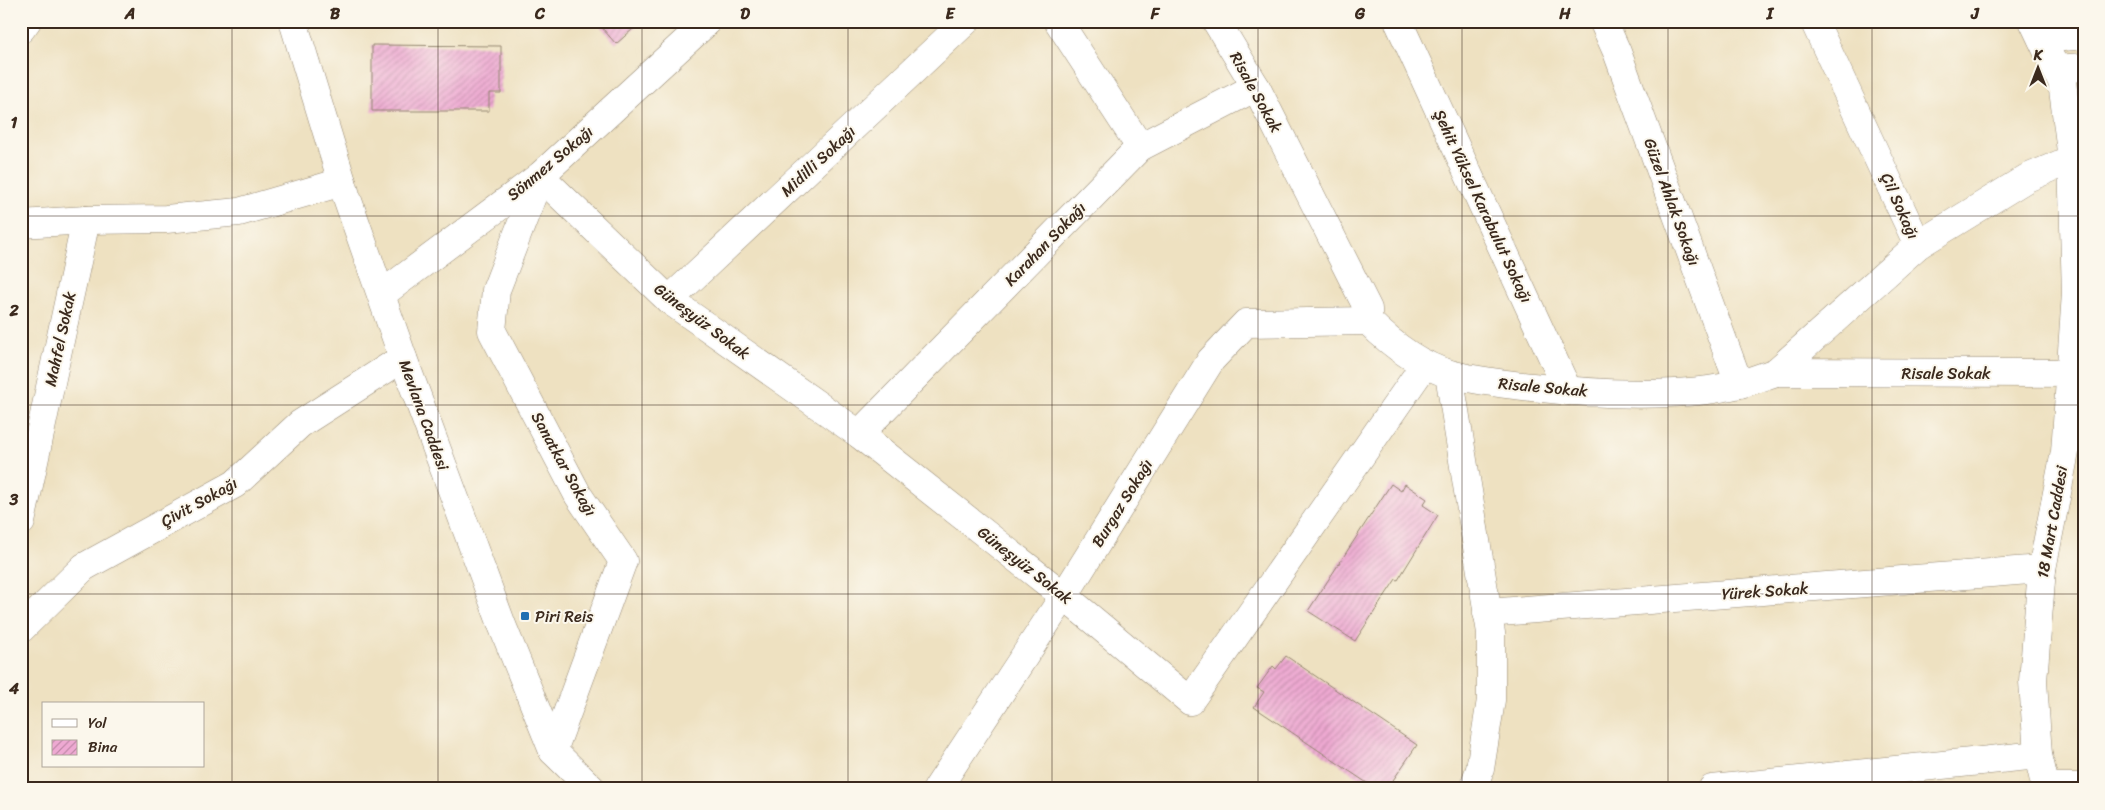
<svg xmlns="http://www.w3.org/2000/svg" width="2105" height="810" viewBox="0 0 2105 810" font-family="Sriracha,sans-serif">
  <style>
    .building { fill: url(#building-hatch) }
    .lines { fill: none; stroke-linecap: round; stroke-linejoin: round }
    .minor-casing { stroke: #948670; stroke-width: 29 }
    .minor { stroke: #fff; stroke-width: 28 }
    .grid { fill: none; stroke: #3b2a1e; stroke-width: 1; stroke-opacity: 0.55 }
    .poi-dot { fill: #1f6fb2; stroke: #fbf7ec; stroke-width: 2 }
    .labels { text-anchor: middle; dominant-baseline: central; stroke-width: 4; stroke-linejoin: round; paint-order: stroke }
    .street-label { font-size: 16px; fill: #3b2a1e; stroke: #fbf7ec }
    .poi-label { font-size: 16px; fill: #3b2a1e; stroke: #fbf7ec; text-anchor: start }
    .neatline { fill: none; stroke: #3b2a1e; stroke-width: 2 }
    .grid-label { font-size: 16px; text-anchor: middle; font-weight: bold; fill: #3b2a1e }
  </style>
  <defs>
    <pattern id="building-hatch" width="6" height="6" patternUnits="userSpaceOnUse" patternTransform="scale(1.25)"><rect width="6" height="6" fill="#eea9d2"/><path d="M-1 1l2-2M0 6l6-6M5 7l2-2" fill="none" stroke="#c28aaa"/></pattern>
  </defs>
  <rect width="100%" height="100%" fill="#fbf7ec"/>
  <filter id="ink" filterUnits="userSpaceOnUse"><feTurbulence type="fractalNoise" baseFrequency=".02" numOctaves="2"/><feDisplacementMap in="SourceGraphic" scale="10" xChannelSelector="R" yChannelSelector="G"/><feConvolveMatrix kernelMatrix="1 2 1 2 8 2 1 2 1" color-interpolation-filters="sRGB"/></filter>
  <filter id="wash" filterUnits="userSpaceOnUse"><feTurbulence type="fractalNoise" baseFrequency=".0096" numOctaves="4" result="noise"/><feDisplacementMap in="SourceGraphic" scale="20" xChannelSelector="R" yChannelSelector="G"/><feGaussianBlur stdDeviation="1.12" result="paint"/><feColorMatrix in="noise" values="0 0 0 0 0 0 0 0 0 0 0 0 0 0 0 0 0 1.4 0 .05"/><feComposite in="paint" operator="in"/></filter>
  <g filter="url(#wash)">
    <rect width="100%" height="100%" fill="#eee1c1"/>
    <g id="blocks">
      <g class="building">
        <path d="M596 21H642L616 44Z"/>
        <path d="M372 45 501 46V93H489V111H372Z"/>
        <path d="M1391 484 1401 491 1405 484 1427 499 1423 505 1438 515 1398 580 1396 579 1355 641 1308 611Z"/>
        <path d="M1286 656 1417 745 1387 789H1376L1254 707 1264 692 1257 688 1273 666 1276 669Z"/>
      </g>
    </g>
  </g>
  <g filter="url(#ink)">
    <use href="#blocks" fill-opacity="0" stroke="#948670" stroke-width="1"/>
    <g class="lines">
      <g class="minor-casing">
        <g id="minor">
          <path d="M293 21 346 195 403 358 502 625 553 751 592 789"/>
          <path d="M1058 21 1140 147"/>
          <path d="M1216 21 1256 87 1368 309V321C1391 344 1418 365 1450 374 1476 381 1505 384 1532 387 1593 394 1680 399 1740 384 1752 381 1764 376 1776 372L2072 373"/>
          <path d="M1398 21 1568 391"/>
          <path d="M1603 21 1617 52 1739 384"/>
          <path d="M2033 21 2062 82 2072 159 2076 293 2065 452 2042 569 2033 681 2038 755 2046 789"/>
          <path d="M21 29 27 21"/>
          <path d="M2042 39 2084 35"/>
          <path d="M2056 69 2084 67"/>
          <path d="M86 220 166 219 239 212 342 182"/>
          <path d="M21 224 86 220 21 522"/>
          <path d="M1918 245 2027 178 2072 159"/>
          <path d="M382 294 540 176 708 21"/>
          <path d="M669 300 966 21"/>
          <path d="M1776 372 1918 245 1814 21"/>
          <path d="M1449 374 1491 633V700L1480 769 1473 789"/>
          <path d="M859 434 1140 147 1256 87"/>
          <path d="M1487 613 2042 569"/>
          <path d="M21 629 84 567 235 484 300 424 403 358"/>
          <path d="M553 751 623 561 578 495 492 331 496 290 540 176 669 300 859 434 1064 596 1190 701 1425 364"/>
          <path d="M2046 787H2084"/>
          <path d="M937 789 1064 596 1211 360 1246 323 1368 321"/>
          <path d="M1712 789 2038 755"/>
        </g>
      </g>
      <use href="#minor" class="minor"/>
    </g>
  </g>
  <path class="grid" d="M232 21V789M438 21V789M642 21V789M848 21V789M1052 21V789M1258 21V789M1462 21V789M1668 21V789M1872 21V789M21 216H2084M21 405H2084M21 594H2084"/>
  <rect class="poi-dot" x="520" y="611" width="10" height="10" rx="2.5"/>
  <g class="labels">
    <g class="street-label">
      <text transform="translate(1256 92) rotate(61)">Risale Sokak</text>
      <text transform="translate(818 161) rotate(-43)">Midilli Sokağı</text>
      <text transform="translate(550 163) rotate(-40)">Sönmez Sokağı</text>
      <text transform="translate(1672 202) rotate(70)">Güzel Ahlak Sokağı</text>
      <text transform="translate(1483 206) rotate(65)">Şehit Yüksel Karabulut Sokağı</text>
      <text transform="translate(1900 206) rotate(66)">Çil Sokağı</text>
      <text transform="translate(1045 244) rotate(-46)">Karahan Sokağı</text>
      <text transform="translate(702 321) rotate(37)">Güneşyüz Sokak</text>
      <text transform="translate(60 339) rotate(-78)">Mahfel Sokak</text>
      <text x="1946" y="373">Risale Sokak</text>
      <text transform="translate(1543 387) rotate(5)">Risale Sokak</text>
      <text transform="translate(424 415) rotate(70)">Mevlana Caddesi</text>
      <text transform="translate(564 464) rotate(61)">Sanatkar Sokağı</text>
      <text transform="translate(199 502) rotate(-29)">Çivit Sokağı</text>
      <text transform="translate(1122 503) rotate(-58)">Burgaz Sokağı</text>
      <text transform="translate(2052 522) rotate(-80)">18 Mart Caddesi</text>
      <text transform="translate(1025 565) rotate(38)">Güneşyüz Sokak</text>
      <text transform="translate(1765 591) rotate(-4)">Yürek Sokak</text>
    </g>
    <g class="poi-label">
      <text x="535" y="616">Piri Reis</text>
    </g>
  </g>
  <rect width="2105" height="810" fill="none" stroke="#fbf7ec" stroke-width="55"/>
  <rect x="42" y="702" width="162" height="65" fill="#fbf7ec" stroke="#aea59a"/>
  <rect x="52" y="719" width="25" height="8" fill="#ffffff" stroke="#aea59a"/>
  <text x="88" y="728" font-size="15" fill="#3b2a1e">Yol</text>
  <rect x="52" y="740" width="25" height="15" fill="url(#building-hatch)" stroke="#aea59a"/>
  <text x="88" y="752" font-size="15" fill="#3b2a1e">Bina</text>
  <g transform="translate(2038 68)" stroke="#fbf7ec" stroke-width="4" paint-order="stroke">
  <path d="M0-4L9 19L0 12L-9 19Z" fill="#3b2a1e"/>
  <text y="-8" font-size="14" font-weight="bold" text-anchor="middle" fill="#3b2a1e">K</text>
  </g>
  <rect x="28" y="28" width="2050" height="754" class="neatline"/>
  <g class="grid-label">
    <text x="130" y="19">A</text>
    <text x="335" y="19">B</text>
    <text x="540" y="19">C</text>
    <text x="745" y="19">D</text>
    <text x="950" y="19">E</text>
    <text x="1155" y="19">F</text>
    <text x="1360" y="19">G</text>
    <text x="1565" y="19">H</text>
    <text x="1770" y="19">I</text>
    <text x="1975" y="19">J</text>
    <text x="14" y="128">1</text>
    <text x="14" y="316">2</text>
    <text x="14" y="505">3</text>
    <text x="14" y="694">4</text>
  </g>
</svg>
